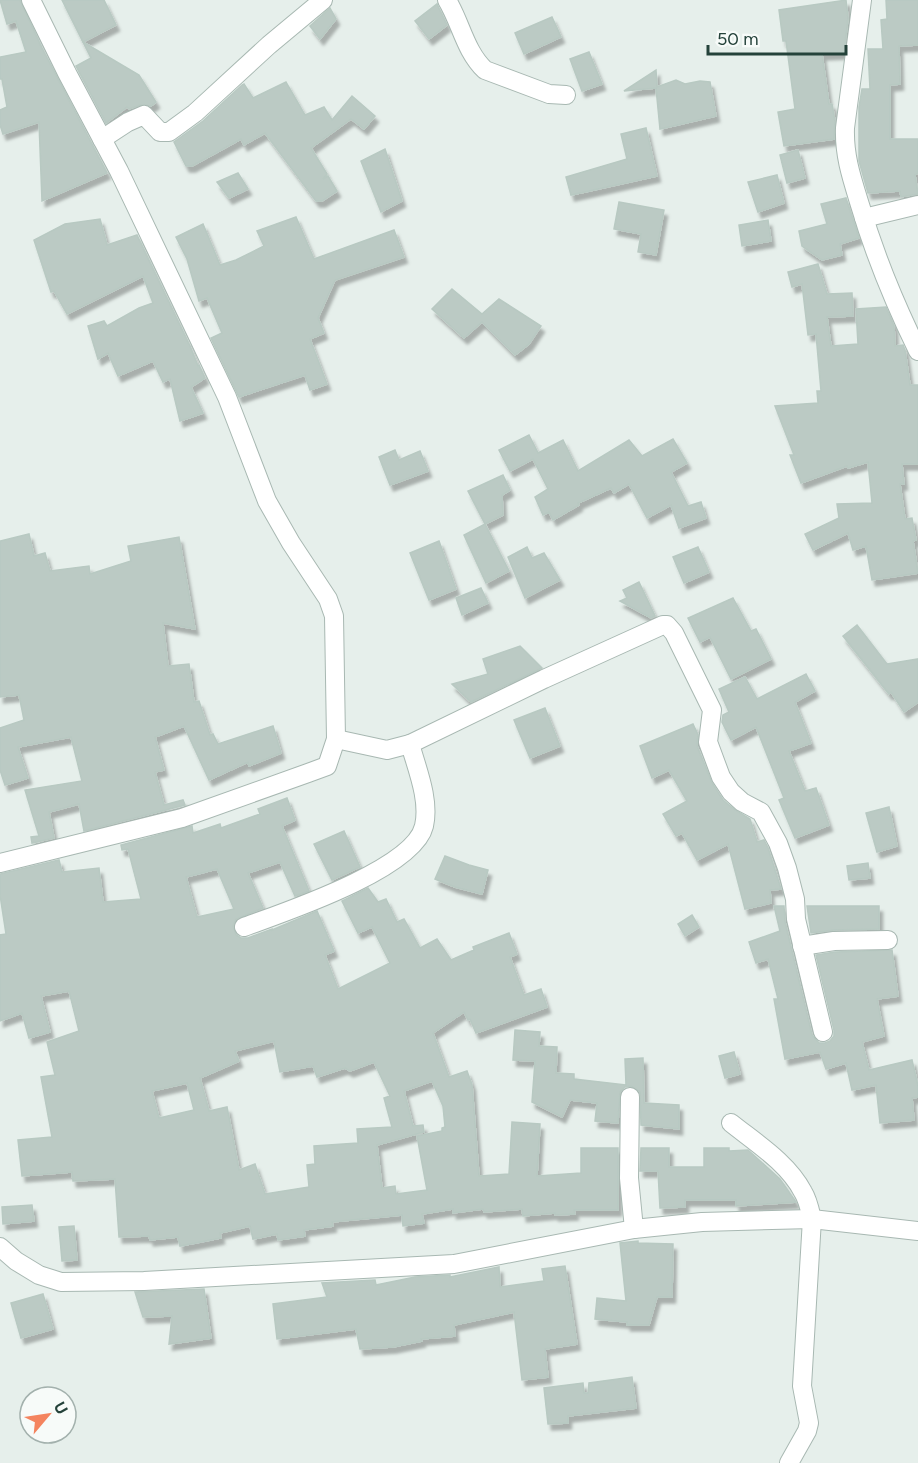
<svg xmlns="http://www.w3.org/2000/svg" width="918" height="1463" viewBox="0 0 918 1463" font-family="Figtree,sans-serif">
  <style>
    .building { fill: #bbcac4; stroke: #b8c9c2; stroke-width: 1.5; fill-rule: evenodd; filter: url(#shadow) }
    .lines { fill: none; stroke-linecap: round; stroke-linejoin: round }
    .minor-casing { stroke: #a8b8b2; stroke-width: 20 }
    .minor { stroke: #fff; stroke-width: 18 }
  </style>
  <defs>
    <filter id="shadow"><feDropShadow dx="3.5" dy="6" stdDeviation="1.5" flood-color="#0004"/></filter>
  </defs>
  <rect width="100%" height="100%" fill="#e6efeb"/>
  <g class="building">
    <path d="M0 0H20L42 48 107 173 42 201 39 122 3 134 0 125V110L7 107 2 79H0V57L26 52 16 21 7 24Z"/>
    <path d="M62 0H104L116 25 83 42Z"/>
    <path d="M846 0 848 18 844 53 822 54 829 104H832L835 121 834 139 784 146 778 112 795 109 786 41H783L779 10Z"/>
    <path d="M886 0H918V45L899 46 900 84 890 85V139H918V173L915 175 918 194 901 197 900 191 868 193 859 161V107L862 89H870L868 49H883L881 20 887 19Z"/>
    <path d="M437 4 447 25 429 39 415 21Z"/>
    <path d="M330 8 336 19 320 39 310 26Z"/>
    <path d="M552 17 561 37 524 54 515 33Z"/>
    <path d="M83 42 139 75 156 102 151 106 140 105 129 109 127 107 106 123 76 66 91 58Z"/>
    <path d="M589 52 602 84 582 91 570 59Z"/>
    <path d="M656 70 657 87 676 80 685 84 700 81 710 82 716 116 660 129 656 88 624 91Z"/>
    <path d="M286 82 305 115 324 107 332 120 352 96 375 116 364 129 351 119 311 148 327 174 323 179 328 176 337 191 322 201H316L265 133 244 145 241 139 192 166H186L174 142 203 121 242 85 244 84 253 98Z"/>
    <path d="M646 128 657 176 571 195 566 177 627 159 621 134Z"/>
    <path d="M385 149 402 201 381 212 361 161Z"/>
    <path d="M798 150 805 178 787 183 780 155Z"/>
    <path d="M238 173 248 189 229 198 217 182Z"/>
    <path d="M777 175 784 203 758 212 748 182Z"/>
    <path d="M846 198 859 238 840 244 842 255 822 260 802 246 799 231 827 224 821 204Z"/>
    <path d="M619 202 664 210 656 255 638 252 641 234 614 229Z"/>
    <path d="M296 217 314 259 394 230 404 257 335 280 318 318 324 333 310 339 327 384 310 390 305 375 239 397 211 338 222 333 207 298 199 301 187 259 176 237 203 224 220 265 236 260 264 246 257 231Z"/>
    <path d="M100 219 107 245 137 235 190 346 198 366 199 365 205 378 191 387 203 413 180 421 170 379 163 382 153 361 118 376 108 353 98 359 88 326 104 321 107 326 139 308 153 303 143 276 67 314 54 291 51 292 34 240 65 224Z"/>
    <path d="M768 220 771 241 742 246 739 225Z"/>
    <path d="M818 264 827 294 852 293 853 316 827 317 831 346 858 344 856 309 886 307 894 326 895 346 903 345 905 350 910 385H918V464H902L904 484H900L905 519 912 518 916 540 913 541 918 573 872 580 866 546 853 550 848 533 813 550 805 534 839 518 837 504 872 503 868 462 848 468 847 466 801 483 790 455H794L775 406 818 403 817 391H821L816 334 808 335 802 284 792 287 788 272Z"/>
    <path d="M452 289 482 314 499 299 541 326 529 344 515 355 482 322 464 338 432 309Z"/>
    <path d="M529 435 538 453 563 440 578 471 629 440 642 456 673 439 687 463 671 472 688 506 701 502 706 518 679 528 671 505 647 518 629 484 614 493 611 488 578 503 579 505 553 520 549 512 543 515 535 497 548 489 533 459 510 471 499 450Z"/>
    <path d="M395 450 399 460 420 451 428 471 390 485 379 457Z"/>
    <path d="M503 475 510 490 502 495 503 515 485 524 468 491Z"/>
    <path d="M485 524 509 571 486 583 464 535Z"/>
    <path d="M29 534 34 556 45 553 50 571 89 566 90 574 131 561 128 546 179 537 195 629 163 623 168 666 189 664 194 702 199 701 210 735 213 734 218 744 273 726 281 753 249 766 248 762 209 780 184 726 155 737 164 770 155 772 164 805 183 800 185 805 84 831 79 804 49 812 54 838 32 843 31 837 39 836 25 790 82 781 71 737 18 747 28 778 5 785 0 770V728L24 720 19 695 0 697V541Z"/>
    <path d="M439 541 456 589 429 600 410 553Z"/>
    <path d="M527 547 532 558 544 553 560 580 525 598 508 557Z"/>
    <path d="M698 547 709 572 684 583 673 557Z"/>
    <path d="M639 582 655 616 651 618 620 601 627 598 623 590Z"/>
    <path d="M481 588 488 603 462 615 456 598Z"/>
    <path d="M733 598 751 631 756 629 771 659 731 679 710 637 700 642 688 618Z"/>
    <path d="M857 625 887 664 918 659V702L904 712 891 692 889 694 843 636Z"/>
    <path d="M520 646 542 668 471 702 452 684 488 674 483 659Z"/>
    <path d="M806 674 815 691 795 702 811 743 789 751 805 791 816 788 829 825 795 838 779 800 784 798 756 727 731 740 722 722 723 715 729 712 719 689 745 677 757 699Z"/>
    <path d="M545 708 560 746 530 758 514 720Z"/>
    <path d="M693 724 698 735 697 746 712 783 723 800 735 810 750 819 757 842 764 840 768 848 781 889 770 890 771 903 745 909 728 844 697 860 682 833 676 836 663 814 687 801 669 770 652 778 640 746Z"/>
    <path d="M287 798 295 820 282 826 309 891 295 896 280 862 248 873 263 908 236 919 233 926 236 935 241 938H248L272 929V930L317 911 334 951 325 955 338 989 390 963 372 927 358 933 342 901 368 888 378 902 386 899 397 922 404 919 420 948 437 939 451 960 474 950 473 947 509 933 517 954 510 957 524 995 541 989 547 1007 476 1033 470 1019 468 1020 464 1012 433 1033 449 1077 467 1071 472 1085 479 1176 509 1174 512 1122 540 1124 537 1176 581 1173V1148H618V1210H574L575 1214 555 1215V1213L523 1216 522 1209 484 1212 483 1209 453 1213V1209L422 1214 424 1223 403 1226 402 1215 332 1222 333 1226 304 1230 305 1236 278 1240 277 1234 253 1239 250 1226 220 1233 221 1238 180 1246 178 1237 150 1240 149 1236 119 1237 115 1179 73 1181 72 1172 22 1176 18 1140 52 1137 41 1077 55 1075 47 1042 79 1031 69 991 41 996 50 1032 29 1038 22 1013 0 1021V935L6 934 0 895V874L59 860 62 872 99 868 103 902 141 899 128 849 122 850 121 845 192 826 193 833 220 824 221 828 260 814 258 809ZM217 869 234 909 197 917 186 877ZM274 1041 280 1072 313 1066 317 1077 345 1068 350 1071 374 1062 390 1096 384 1098 392 1127 357 1129 358 1143 314 1146 315 1164 307 1165 309 1187 265 1194 255 1164 239 1170 227 1107 209 1111 200 1078 239 1061 235 1051ZM432 1081 443 1106 445 1127 442 1128V1131L417 1136 427 1190 396 1194 395 1186 382 1188 377 1145 424 1132 423 1125 413 1126 404 1091ZM187 1083 194 1110 159 1118 152 1091Z"/>
    <path d="M889 807 897 846 877 852 866 813Z"/>
    <path d="M344 831 360 867 332 880 314 844Z"/>
    <path d="M445 856 469 865 488 870 482 894 455 887 435 879Z"/>
    <path d="M868 863 870 878 849 880 847 866Z"/>
    <path d="M774 906H784L785 922 812 1035 819 1043H825L830 1041 834 1036V1030L816 955 835 952 892 950 898 996 877 999 884 1036 862 1042 869 1070 912 1060 918 1086V1097L912 1098 914 1120 880 1123 876 1085 852 1090 846 1063 826 1069 820 1052 785 1059 774 999H778L768 959 756 963 749 942 780 931Z"/>
    <path d="M807 906H879V929L834 930 811 933Z"/>
    <path d="M692 915 699 927 685 936 678 924Z"/>
    <path d="M515 1030 540 1032 539 1046 557 1047 556 1073 574 1074V1079L626 1085 625 1059 643 1058 644 1103 679 1105V1129L641 1125 640 1092 631 1086 625 1087 620 1092 618 1123 595 1121 597 1103 570 1100 562 1117 532 1102 535 1061 513 1060Z"/>
    <path d="M734 1052 740 1074 725 1078 719 1056Z"/>
    <path d="M641 1148H669V1167H704V1148H729V1151L748 1150 780 1179 796 1202 736 1206V1200H685V1207L660 1208 658 1171H640Z"/>
    <path d="M32 1205 34 1221 3 1224 2 1207Z"/>
    <path d="M74 1226 77 1260 62 1261 59 1227Z"/>
    <path d="M638 1241V1243L673 1244 672 1297H657L649 1325H627V1322L595 1319 597 1298 626 1301 620 1243Z"/>
    <path d="M565 1266 577 1344 545 1349 548 1377 522 1380 514 1312 454 1325 455 1336 421 1339 422 1341 393 1347 360 1349 356 1329 277 1339 273 1304 327 1297 322 1283 375 1280 376 1285 415 1277 450 1275V1277L499 1267 500 1287 544 1281 542 1269Z"/>
    <path d="M204 1289 211 1338 169 1344 172 1316 143 1317 135 1292Z"/>
    <path d="M43 1294 53 1329 21 1338 11 1303Z"/>
    <path d="M632 1377 636 1408 568 1416V1423L548 1424 544 1388 583 1383 584 1393H588L589 1383Z"/>
  </g>
  <g class="lines">
    <g class="minor-casing">
      <g id="minor">
        <path d="M447 0C461 23 465 51 485 70L549 94 566 95"/>
        <path d="M862 0 845 128C844 156 852 179 860 205 875 256 895 304 918 351"/>
        <path d="M102 139 128 122 144 115 160 132H169L195 113 269 45 323 0"/>
        <path d="M864 218 918 205"/>
        <path d="M336 739 387 750 410 744 544 679 663 625H667L674 633 712 710 708 742 721 777 731 792 742 802 761 812 778 843 787 868 795 899 796 919 823 1032"/>
        <path d="M0 863 182 818 308 773 327 766 336 739 334 616 328 599 291 543 267 501 227 397 119 171 67 73 31 0"/>
        <path d="M244 927C285 912 414 869 424 826 430 800 417 769 410 744"/>
        <path d="M802 946 834 941 888 940"/>
        <path d="M630 1097 629 1178 634 1229"/>
        <path d="M731 1123C756 1143 788 1163 803 1192 808 1200 810 1210 812 1219L802 1386 809 1423 807 1431 789 1463"/>
        <path d="M0 1247 16 1261 39 1275 61 1282 144 1281 454 1264 634 1229 702 1222 812 1219 918 1231"/>
      </g>
    </g>
    <use href="#minor" class="minor"/>
  </g>
  <g transform="translate(48 1415) rotate(61)"><circle r="28" fill="#f7fbf9" stroke="#a3b1ad" stroke-width="1.5"/>
  <path d="M0-4.5L10 22L0 15L-10 22Z" fill="#f4845f"/>
  <text y="-9" font-size="16" font-weight="bold" text-anchor="middle" fill="#24423a">U</text>
  </g>
  <path d="M708 45v9h138v-9" fill="none" stroke="#24423a" stroke-width="3"/>
  <text x="717" y="45" font-size="18" fill="#24423a" stroke="#f7fbf9" stroke-width="4.5" paint-order="stroke">50 m</text>
</svg>
